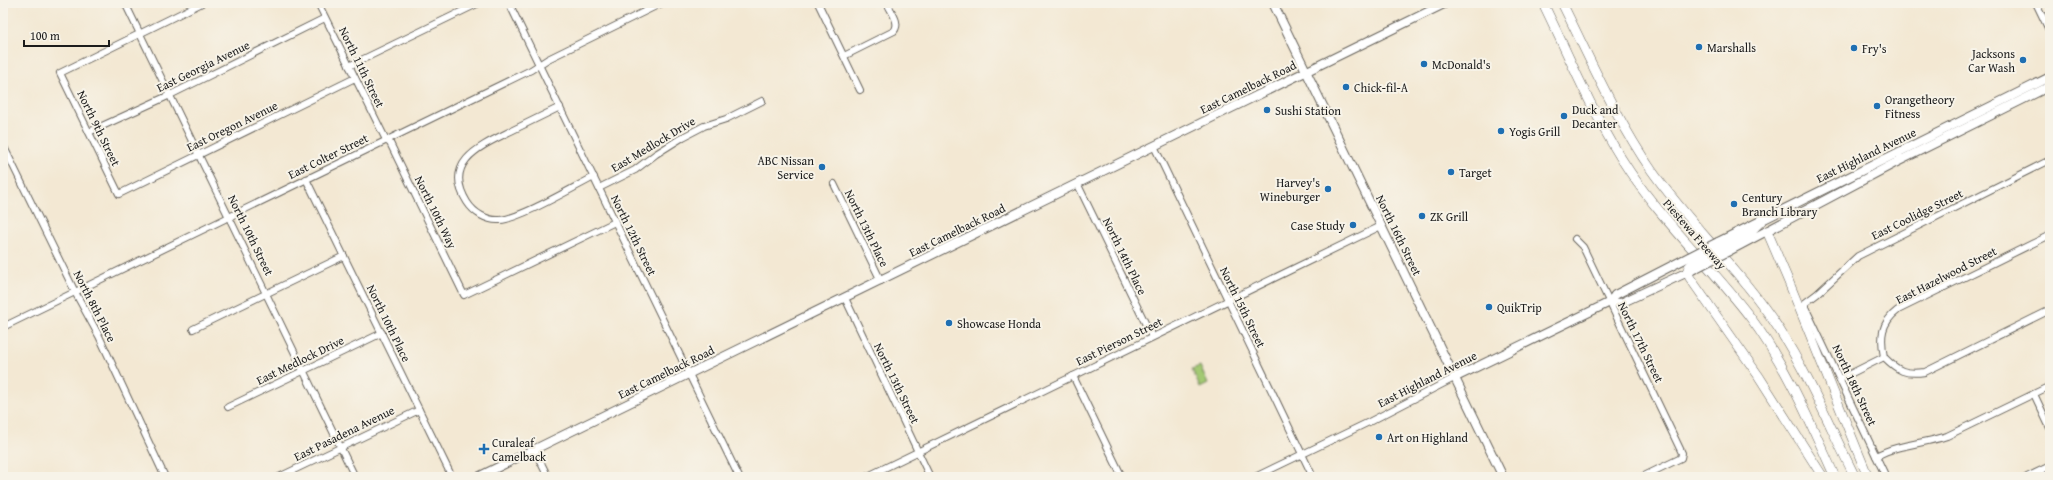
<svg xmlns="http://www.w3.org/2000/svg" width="2053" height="480" viewBox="0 0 2053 480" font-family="'Gentium Book Plus',serif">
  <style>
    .green { fill: #a3c973; stroke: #607248 }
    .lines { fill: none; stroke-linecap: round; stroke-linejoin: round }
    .minor-casing { stroke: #67635c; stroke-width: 8 }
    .major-casing { stroke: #67635c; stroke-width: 10 }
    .highway-casing { stroke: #67635c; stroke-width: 10 }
    .minor { stroke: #fff; stroke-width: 6 }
    .major { stroke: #fff; stroke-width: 8 }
    .highway { stroke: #fff; stroke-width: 9 }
    .major-bridge-casing { stroke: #67635c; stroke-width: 10; stroke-linecap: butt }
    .highway-bridge-casing { stroke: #67635c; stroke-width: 10; stroke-linecap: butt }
    .major-bridge { stroke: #fff; stroke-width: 8 }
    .highway-bridge { stroke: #fff; stroke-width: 9 }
    .poi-dot { fill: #1f6fb2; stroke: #f7f3e8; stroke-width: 1.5 }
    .labels { text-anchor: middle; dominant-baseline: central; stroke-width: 4; stroke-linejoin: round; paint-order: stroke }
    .poi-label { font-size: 12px; fill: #1c1c1c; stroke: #f7f3e8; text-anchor: start }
    .street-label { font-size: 12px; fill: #1c1c1c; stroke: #f7f3e8 }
  </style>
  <rect width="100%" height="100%" fill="#f7f3e8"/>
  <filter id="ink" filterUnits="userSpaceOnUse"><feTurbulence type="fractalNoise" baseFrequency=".025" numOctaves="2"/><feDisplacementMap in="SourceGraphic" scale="8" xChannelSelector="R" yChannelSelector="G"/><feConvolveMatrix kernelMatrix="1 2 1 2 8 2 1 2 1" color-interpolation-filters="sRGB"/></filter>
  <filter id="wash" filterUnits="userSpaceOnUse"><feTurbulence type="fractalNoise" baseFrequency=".012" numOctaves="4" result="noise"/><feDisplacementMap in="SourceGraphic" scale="16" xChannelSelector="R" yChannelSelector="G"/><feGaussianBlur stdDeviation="0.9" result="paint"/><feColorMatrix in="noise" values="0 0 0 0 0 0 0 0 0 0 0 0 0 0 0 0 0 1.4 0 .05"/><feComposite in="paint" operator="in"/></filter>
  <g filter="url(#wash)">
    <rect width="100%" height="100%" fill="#f3e8d3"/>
    <path class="green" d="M1200 366 1208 384 1200 388 1192 369Z"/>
  </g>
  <g filter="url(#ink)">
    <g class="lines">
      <g class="minor-casing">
        <g id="minor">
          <path d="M125 3 355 477"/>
          <path d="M202 3 60 73 119 194 355 78"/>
          <path d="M318 3 386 140 390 143 464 295 615 222"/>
          <path d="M509 3 739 477"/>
          <path d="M818 3 860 90"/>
          <path d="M2036 3 2050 32"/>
          <path d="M844 56 894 31C901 23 891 12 887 3"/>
          <path d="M349 66 479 3"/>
          <path d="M560 107C544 115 527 123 511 131 481 146 442 162 467 202 474 213 487 221 500 220 522 218 572 188 594 177"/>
          <path d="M89 132 170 95 325 18"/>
          <path d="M3 145 75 292 99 336 165 477"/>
          <path d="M1154 146 1313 477"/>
          <path d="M306 179 452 477"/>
          <path d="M834 184 881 281"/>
          <path d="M1078 185 1152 337"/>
          <path d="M599 188 635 170 656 154 683 137 704 126 726 119 762 101"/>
          <path d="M1575 239 1583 247 1682 453 1681 458 1642 477"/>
          <path d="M845 298 930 477"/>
          <path d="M3 327 531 70 548 59 662 3"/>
          <path d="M193 329 344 256"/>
          <path d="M1884 357C1880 337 1881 323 1898 310L2050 235"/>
          <path d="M1073 376 1122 477"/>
          <path d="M1840 379 1884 357C1898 371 1905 375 1925 372L2050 310"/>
          <path d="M2034 394 2050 428"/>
          <path d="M228 407 382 333"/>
          <path d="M534 449 548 477"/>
          <path d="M1876 456C1898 444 1923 444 1947 436L2050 386"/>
          <path d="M279 477 419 410"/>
          <path d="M866 477 1381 226"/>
          <path d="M1255 477 1369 422 1454 378"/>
          <path d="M1886 477 1805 307V303L1817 294 1858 256 2050 160"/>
          <path d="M2027 477 2050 466"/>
        </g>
      </g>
      <g class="major-casing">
        <g id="major">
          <path d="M1273 3 1503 477"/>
          <path d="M1718 242 2050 77"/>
          <path d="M1727 252 1893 164 2050 86"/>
          <path d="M1610 302 1621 303 1692 270"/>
          <path d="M1454 378 1610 302 1615 295 1683 260"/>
          <path d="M478 477 1446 3"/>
        </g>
      </g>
      <g class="highway-casing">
        <g id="highway">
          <path d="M1543 3C1571 60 1595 120 1630 172 1665 224 1712 267 1750 317 1786 365 1810 422 1835 477"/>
          <path d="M1562 3C1590 59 1616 119 1652 171 1691 226 1742 272 1779 329 1809 376 1830 427 1855 477"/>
          <path d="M1767 231 1788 280 1868 477"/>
          <path d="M1722 247 1750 232 1762 220"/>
          <path d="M1689 267 1687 272 1690 278 1758 375 1823 477"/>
        </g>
      </g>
      <use href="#minor" class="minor"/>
      <use href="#major" class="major"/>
      <use href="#highway" class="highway"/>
      <g class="major-bridge-casing">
        <g id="major-bridge">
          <path d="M1683 260 1718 242"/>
          <path d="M1692 270 1727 252"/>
        </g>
      </g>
      <g class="highway-bridge-casing">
        <path id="highway-bridge" d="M1689 267 1695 261 1722 247"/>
      </g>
      <use href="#major-bridge" class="major-bridge"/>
      <use href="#highway-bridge" class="highway-bridge"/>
    </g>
  </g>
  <g class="poi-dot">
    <circle cx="1699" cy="47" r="4"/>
    <circle cx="1854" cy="48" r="4"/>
    <circle cx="2023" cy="60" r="4"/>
    <circle cx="1424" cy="64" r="4"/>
    <circle cx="1346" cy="87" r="4"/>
    <circle cx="1877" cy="106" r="4"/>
    <circle cx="1267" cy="110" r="4"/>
    <circle cx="1564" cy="116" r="4"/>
    <circle cx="1501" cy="131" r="4"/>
    <circle cx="822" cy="167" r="4"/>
    <circle cx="1451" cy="172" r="4"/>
    <circle cx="1328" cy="189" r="4"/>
    <circle cx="1734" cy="204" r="4"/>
    <circle cx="1422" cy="216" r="4"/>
    <circle cx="1353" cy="225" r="4"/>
    <circle cx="1489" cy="307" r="4"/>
    <circle cx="949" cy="323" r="4"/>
    <circle cx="1379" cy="437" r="4"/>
    <path d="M482 443h4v4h4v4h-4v4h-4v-4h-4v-4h4z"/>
  </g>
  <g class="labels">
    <g class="poi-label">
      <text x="1707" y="47">Marshalls</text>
      <text x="1862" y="48">Fry's</text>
      <text x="2015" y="53" text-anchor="end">Jacksons<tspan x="2015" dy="14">Car Wash</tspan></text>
      <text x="1432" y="64">McDonald's</text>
      <text x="1354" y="87">Chick-fil-A</text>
      <text x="1885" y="99">Orangetheory<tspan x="1885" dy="14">Fitness</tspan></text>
      <text x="1572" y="109">Duck and<tspan x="1572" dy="14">Decanter</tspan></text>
      <text x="1275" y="110">Sushi Station</text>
      <text x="1509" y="131">Yogis Grill</text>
      <text x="814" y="160" text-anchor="end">ABC Nissan<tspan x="814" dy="14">Service</tspan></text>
      <text x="1459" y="172">Target</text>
      <text x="1320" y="182" text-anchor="end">Harvey's<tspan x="1320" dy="14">Wineburger</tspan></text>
      <text x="1742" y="197">Century<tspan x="1742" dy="14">Branch Library</tspan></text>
      <text x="1430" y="216">ZK Grill</text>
      <text x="1345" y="225" text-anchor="end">Case Study</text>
      <text x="1497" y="307">QuikTrip</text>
      <text x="957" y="323">Showcase Honda</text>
      <text x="1387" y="437">Art on Highland</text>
      <text x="492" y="442">Curaleaf<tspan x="492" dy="14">Camelback</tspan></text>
    </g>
    <g class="street-label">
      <text transform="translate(203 66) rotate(-26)">East Georgia Avenue</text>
      <text transform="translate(362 67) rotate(64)">North 11th Street</text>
      <text transform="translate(1248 87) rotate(-26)">East Camelback Road</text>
      <text transform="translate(232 126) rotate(-26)">East Oregon Avenue</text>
      <text transform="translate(99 128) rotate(64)">North 9th Street</text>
      <text transform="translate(653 144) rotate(-31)">East Medlock Drive</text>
      <text transform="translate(1866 155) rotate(-26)">East Highland Avenue</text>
      <text transform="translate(328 156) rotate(-26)">East Colter Street</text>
      <text transform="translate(436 212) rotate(64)">North 10th Way</text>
      <text transform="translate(1917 214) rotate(-26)">East Coolidge Street</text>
      <text transform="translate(867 228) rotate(64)">North 13th Place</text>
      <text transform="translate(957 230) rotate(-26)">East Camelback Road</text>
      <text transform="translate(1695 234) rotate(49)">Piestewa Freeway</text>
      <text transform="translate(251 235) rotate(64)">North 10th Street</text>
      <text transform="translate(634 235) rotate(64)">North 12th Street</text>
      <text transform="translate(1399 235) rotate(64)">North 16th Street</text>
      <text transform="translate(1125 256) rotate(64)">North 14th Place</text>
      <text transform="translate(1946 275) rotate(-27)">East Hazelwood Street</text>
      <text transform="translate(95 306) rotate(63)">North 8th Place</text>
      <text transform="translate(1243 307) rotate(64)">North 15th Street</text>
      <text transform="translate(389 323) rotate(64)">North 10th Place</text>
      <text transform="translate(1119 341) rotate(-26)">East Pierson Street</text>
      <text transform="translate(1641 342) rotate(64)">North 17th Street</text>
      <text transform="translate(300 360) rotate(-26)">East Medlock Drive</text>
      <text transform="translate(666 372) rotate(-26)">East Camelback Road</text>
      <text transform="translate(1427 379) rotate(-27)">East Highland Avenue</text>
      <text transform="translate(897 383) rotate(64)">North 13th Street</text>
      <text transform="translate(1855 385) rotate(65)">North 18th Street</text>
      <text transform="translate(344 433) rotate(-26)">East Pasadena Avenue</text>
    </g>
  </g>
  <rect width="2053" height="480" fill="none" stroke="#f7f3e8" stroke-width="16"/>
  <path d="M24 40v6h85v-6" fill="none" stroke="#1c1c1c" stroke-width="2"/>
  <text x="30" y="40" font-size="12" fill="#1c1c1c" stroke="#f7f3e8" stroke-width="3" paint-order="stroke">100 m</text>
</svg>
